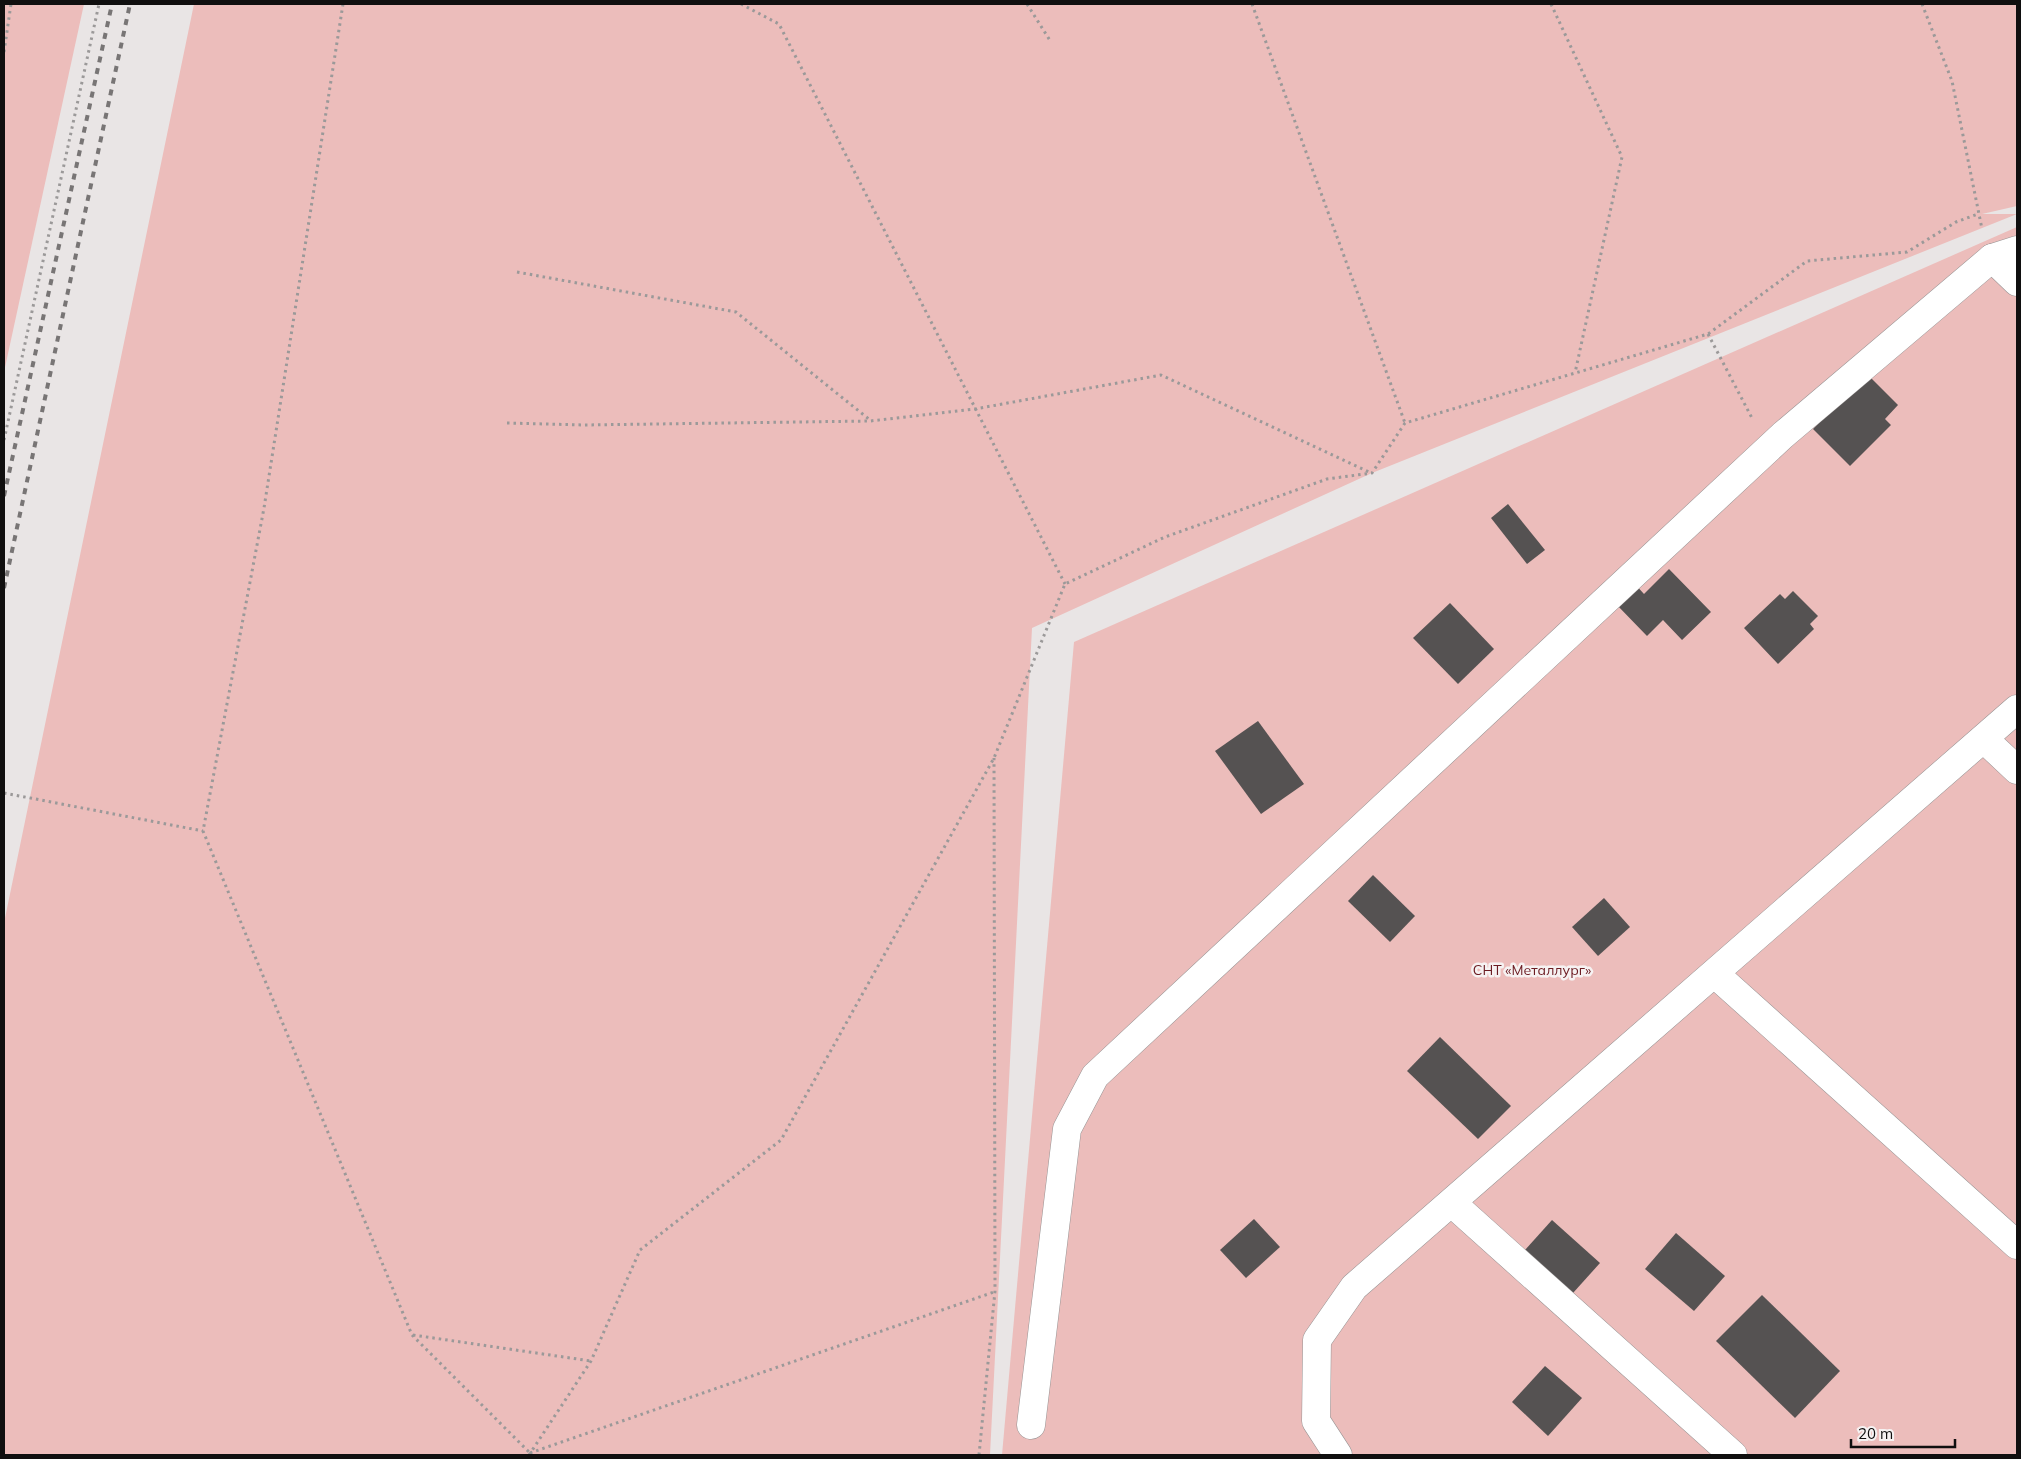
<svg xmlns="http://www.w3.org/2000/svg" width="2021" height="1459" viewBox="0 0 2021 1459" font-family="Mulish,sans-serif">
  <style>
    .green { fill: #ecbdbb }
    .building { fill: #555252 }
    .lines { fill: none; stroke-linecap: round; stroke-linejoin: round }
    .minor-casing { stroke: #979393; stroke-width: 29 }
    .path { stroke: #9b9999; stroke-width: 3; stroke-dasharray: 2.5 4; stroke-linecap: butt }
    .minor { stroke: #fff; stroke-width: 28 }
    .rail { stroke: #787575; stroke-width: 4; stroke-dasharray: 6 6; stroke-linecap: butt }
    .labels { text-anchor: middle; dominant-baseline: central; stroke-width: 5; stroke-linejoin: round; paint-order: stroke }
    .park-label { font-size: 14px; fill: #6c1c22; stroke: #f6f2f2 }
  </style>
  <rect width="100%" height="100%" fill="#e9e5e5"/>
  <g class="green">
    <path d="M4 4H84L4 372Z"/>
    <path d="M194 4H2017V206L1982 214H2017L1372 473 1032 628 990 1455H4V923Z"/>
    <path d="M2017 227V1455H1002L1074 642Z"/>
  </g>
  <g class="building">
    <path d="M1867 374 1898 405 1885 419 1891 425 1850 466 1813 429Z"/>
    <path d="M1508 504 1545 550 1527 564 1491 518Z"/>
    <path d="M1669 569 1711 612 1682 640 1663 620 1647 636 1615 603 1634 583 1644 594Z"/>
    <path d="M1793 591 1818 616 1810 624 1814 629 1778 664 1744 628 1780 594 1785 599Z"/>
    <path d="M1450 603 1494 649 1458 684 1413 638Z"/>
    <path d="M1258 721 1304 784 1261 814 1215 751Z"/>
    <path d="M1373 875 1415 916 1390 942 1348 901Z"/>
    <path d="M1604 898 1630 927 1598 956 1572 927Z"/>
    <path d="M1440 1037 1511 1106 1478 1139 1407 1071Z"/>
    <path d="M1254 1219 1280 1247 1246 1278 1220 1250Z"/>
    <path d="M1552 1220 1600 1263 1573 1293 1525 1250Z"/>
    <path d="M1676 1233 1725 1276 1694 1311 1645 1269Z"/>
    <path d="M1762 1295 1840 1371 1795 1418 1716 1341Z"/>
    <path d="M1545 1366 1582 1398 1548 1436 1512 1402Z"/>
  </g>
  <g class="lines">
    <g class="minor-casing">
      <g id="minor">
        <path d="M1992 258 2017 282"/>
        <path d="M1984 739 2017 770"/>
        <path d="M1715 974 2017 1245"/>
        <path d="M1452 1203 1733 1455"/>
        <path d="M1031 1425 1067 1129 1095 1076 1783 435 1992 258 2017 250"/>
        <path d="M1338 1455 1316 1421 1317 1340 1354 1287 2017 709"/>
      </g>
    </g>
    <g class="path">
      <path d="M343 4 264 508 203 831 412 1335 530 1453"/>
      <path d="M741 4 779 24 1065 584"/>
      <path d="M1027 4 1051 42"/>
      <path d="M1252 4 1405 423"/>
      <path d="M1551 4 1622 157 1575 373"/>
      <path d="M1922 4 1952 81 1982 229"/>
      <path d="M4 52 11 4"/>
      <path d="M517 272 736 312 870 420"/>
      <path d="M1708 334 1753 420"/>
      <path d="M507 423 584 425 870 421 975 409 1161 375 1371 473"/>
      <path d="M4 440 99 4"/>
      <path d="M4 793 203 831"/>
      <path d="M413 1335 591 1361"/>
      <path d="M530 1453 994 1292"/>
      <path d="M529 1455 591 1361 640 1250 781 1140 994 758 1065 584 1165 537 1327 479 1372 473 1405 423 1708 334 1807 261 1907 252 1956 222 1978 214"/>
      <path d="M979 1455 995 1291 994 758"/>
    </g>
    <use href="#minor" class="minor"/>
    <g class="rail">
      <path d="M4 496 112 4"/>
      <path d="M4 588 130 4"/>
    </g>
  </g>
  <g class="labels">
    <g class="park-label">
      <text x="1532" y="970">СНТ «Металлург»</text>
    </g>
  </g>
  <rect width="2021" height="1459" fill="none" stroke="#100f0f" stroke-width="10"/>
  <path d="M1851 1439v8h104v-8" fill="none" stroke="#100f0f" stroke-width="2.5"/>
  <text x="1858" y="1439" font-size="15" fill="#100f0f" stroke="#f6f2f2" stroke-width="4" paint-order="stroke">20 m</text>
</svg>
